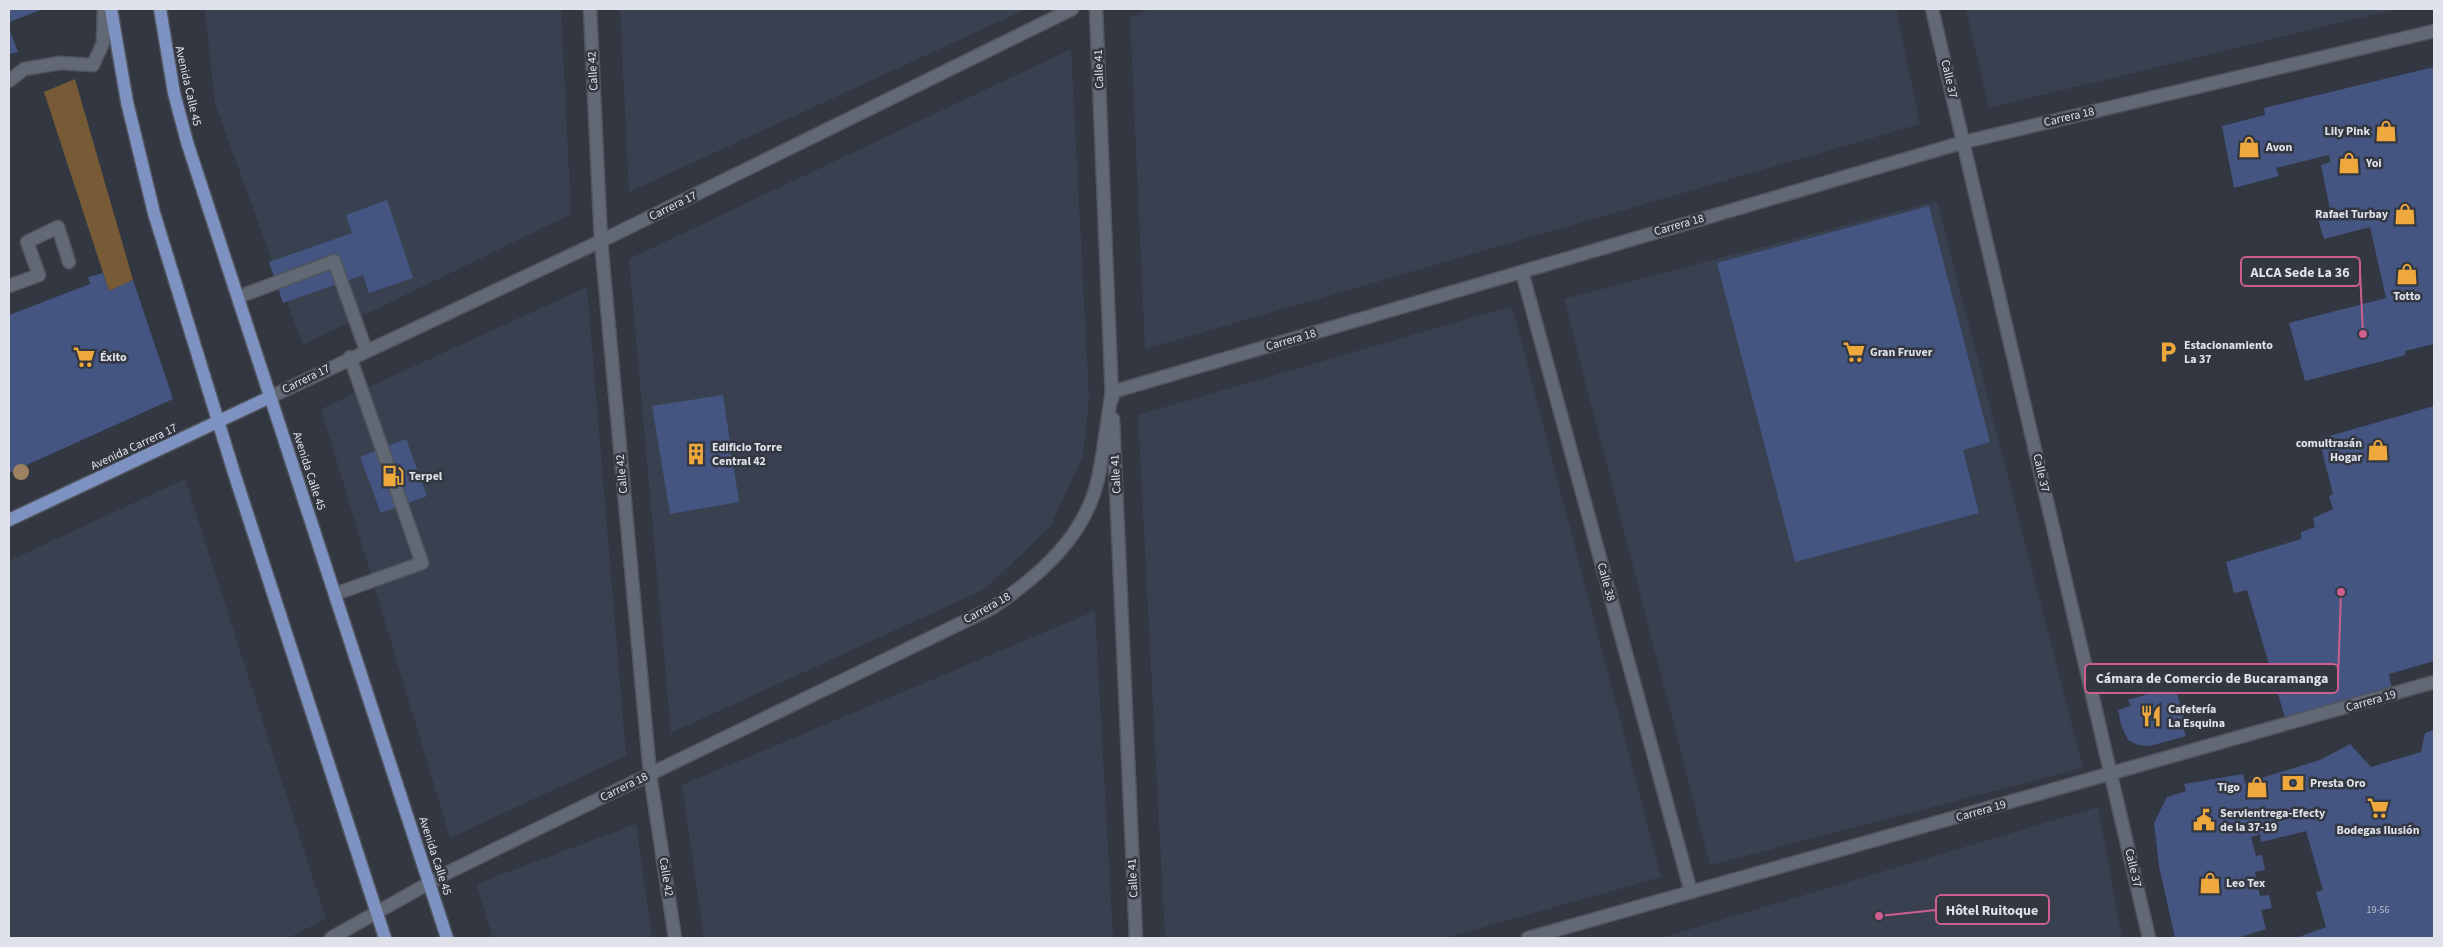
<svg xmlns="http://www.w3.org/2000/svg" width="2443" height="947" viewBox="0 0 2443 947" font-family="'Source Sans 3',sans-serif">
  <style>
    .built { fill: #394151 }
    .green { fill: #765b36 }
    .building { fill: #435580 }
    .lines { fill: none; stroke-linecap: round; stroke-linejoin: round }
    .minor-casing { stroke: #51555e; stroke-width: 15 }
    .major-casing { stroke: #51555e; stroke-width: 15 }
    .minor { stroke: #626874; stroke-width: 12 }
    .major { stroke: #7e92c1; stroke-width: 12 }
    .tree { fill: #9c8261 }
    .labels { text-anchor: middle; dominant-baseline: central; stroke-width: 5; stroke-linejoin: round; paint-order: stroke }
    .number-label { font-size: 10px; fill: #b8bfcf }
    .street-label { font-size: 12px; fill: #dfe2e9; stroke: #323742 }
    .poi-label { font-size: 12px; font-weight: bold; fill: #dfe2e9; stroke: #323742; text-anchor: start }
    .leader { fill: none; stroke: #cc5f8d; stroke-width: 2 }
    .callout-dot { fill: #cc5f8d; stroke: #323742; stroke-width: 2 }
    .callout { fill: #323742; stroke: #cc5f8d; stroke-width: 2 }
    .callout-label { font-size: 14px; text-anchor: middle; font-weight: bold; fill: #dfe2e9 }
  </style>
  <rect width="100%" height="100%" fill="#323742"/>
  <g class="built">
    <path d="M205 9H561L571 214 303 345 215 104Z"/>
    <path d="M620 9H1026L629 192Z"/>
    <path d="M1149 9H1896L1920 124 1145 349 1130 18Z"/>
    <path d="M1966 9H2396L1989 108Z"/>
    <path d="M1071 49 1089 398 1083 456 1050 527 985 589 671 733 629 259Z"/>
    <path d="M1937 201 2083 768 1710 865 1564 299Z"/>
    <path d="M587 287 626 756 450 838 321 409Z"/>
    <path d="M1512 306 1661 877 1445 938H1165L1138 415Z"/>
    <path d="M185 479 326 919 288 938H9V561Z"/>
    <path d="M1095 611 1113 938H704L682 785Z"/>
    <path d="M2098 807 2122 938H1661Z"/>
    <path d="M636 824 652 938H493L476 884Z"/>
  </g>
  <path class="green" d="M75 79 133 280 109 291 44 92Z"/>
  <g class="building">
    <path d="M9 9H43L9 22Z"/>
    <path d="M9 28 18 52 9 54Z"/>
    <path d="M2434 67V344L2405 351 2406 355 2305 381 2289 323 2386 298 2370 227 2324 239 2318 219 2331 215 2321 165 2330 162 2329 155 2276 168 2279 176 2234 188 2222 126 2265 115 2264 108Z"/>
    <path d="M387 200 413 278 369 293 363 275 283 303 269 262 352 233 346 215Z"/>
    <path d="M1929 206 1990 442 1963 450 1979 513 1795 562 1717 263Z"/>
    <path d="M103 273 109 291 133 280 173 399 9 473V315L90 284 88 277Z"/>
    <path d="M723 395 739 502 670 514 652 406Z"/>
    <path d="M2434 406V661L2389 674 2392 689 2286 721 2247 590 2234 593 2226 562 2301 539V532L2315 527 2313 518 2333 509 2329 496 2333 494 2319 439Z"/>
    <path d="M406 439 427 496 381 513 360 457Z"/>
    <path d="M2175 686 2185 721 2181 723 2186 736 2150 746 2138 745 2128 740 2121 725 2118 710 2131 706 2128 700Z"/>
    <path d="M2434 730V938H2296L2326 927 2316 892 2323 890 2306 831 2261 842 2260 834 2251 837 2256 856 2262 855 2265 870 2255 872 2260 896 2269 895 2272 908 2261 910 2266 929 2237 938H2175L2159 866 2154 823 2167 797 2186 791 2184 784 2243 774 2245 783 2320 760 2350 744 2371 767 2421 752 2425 733Z"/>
  </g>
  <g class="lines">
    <g class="minor-casing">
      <g id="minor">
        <path d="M590 9 601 241 650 774 675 938"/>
        <path d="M1096 9 1112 399"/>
        <path d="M1932 9 2149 938"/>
        <path d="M9 81 24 69 60 63 93 65 103 43 104 9"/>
        <path d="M1522 272 1691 892"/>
        <path d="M9 286 39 275 27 242 58 227 69 262"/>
        <path d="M238 297 334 261 366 350"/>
        <path d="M1112 392 1964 142 2434 31"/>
        <path d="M270 397 601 241 1072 9"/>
        <path d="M1113 419 1136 938"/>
        <path d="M335 594 422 563 350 357"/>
        <path d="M331 938 447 873 504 845 992 608C1039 576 1085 537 1098 479 1104 450 1107 421 1112 392"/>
        <path d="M1528 938 2434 682"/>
      </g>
    </g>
    <g class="major-casing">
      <g id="major">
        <path d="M111 9 127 102 154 213 235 476 385 938"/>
        <path d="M160 9 174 93 187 142 447 938"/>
        <path d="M9 520 270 397"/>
      </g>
    </g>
    <use href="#minor" class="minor"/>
    <use href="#major" class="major"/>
  </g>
  <circle class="tree" cx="21" cy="472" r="8"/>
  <defs>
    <g id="shop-bare" transform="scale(1.725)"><path d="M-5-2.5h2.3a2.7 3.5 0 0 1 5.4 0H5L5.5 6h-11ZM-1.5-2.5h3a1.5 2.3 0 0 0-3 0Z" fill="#eea83c" stroke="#323742" stroke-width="2.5" paint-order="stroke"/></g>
    <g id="supermarket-bare" transform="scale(1.725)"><path d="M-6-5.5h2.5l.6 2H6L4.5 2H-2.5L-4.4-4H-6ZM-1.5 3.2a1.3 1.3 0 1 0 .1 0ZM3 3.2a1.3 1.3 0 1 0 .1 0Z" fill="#eea83c" stroke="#323742" stroke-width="2.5" paint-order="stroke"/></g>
    <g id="parking-bare" transform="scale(1.725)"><path d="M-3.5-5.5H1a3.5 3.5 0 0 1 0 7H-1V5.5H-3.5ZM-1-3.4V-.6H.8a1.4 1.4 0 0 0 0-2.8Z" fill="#eea83c" stroke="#323742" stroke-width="2.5" paint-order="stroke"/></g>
    <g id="building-bare" transform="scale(1.725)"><path d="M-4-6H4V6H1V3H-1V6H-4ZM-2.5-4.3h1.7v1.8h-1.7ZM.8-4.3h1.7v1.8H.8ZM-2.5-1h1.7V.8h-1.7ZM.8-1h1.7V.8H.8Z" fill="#eea83c" stroke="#323742" stroke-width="2.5" paint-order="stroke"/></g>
    <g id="fuel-bare" transform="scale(1.725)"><path d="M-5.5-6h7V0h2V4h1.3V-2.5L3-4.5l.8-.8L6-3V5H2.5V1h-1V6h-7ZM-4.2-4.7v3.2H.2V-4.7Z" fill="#eea83c" stroke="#323742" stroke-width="2.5" paint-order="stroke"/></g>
    <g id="restaurant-bare" transform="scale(1.725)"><path d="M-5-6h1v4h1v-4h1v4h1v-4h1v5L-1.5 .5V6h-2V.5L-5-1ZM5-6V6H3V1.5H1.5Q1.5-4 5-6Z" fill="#eea83c" stroke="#323742" stroke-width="2.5" paint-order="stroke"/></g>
    <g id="bank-bare" transform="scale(1.725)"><path d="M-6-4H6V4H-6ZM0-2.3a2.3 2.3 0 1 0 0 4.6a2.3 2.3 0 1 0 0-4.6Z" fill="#eea83c" stroke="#323742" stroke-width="2.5" paint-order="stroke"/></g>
    <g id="civic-bare" transform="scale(1.725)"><path d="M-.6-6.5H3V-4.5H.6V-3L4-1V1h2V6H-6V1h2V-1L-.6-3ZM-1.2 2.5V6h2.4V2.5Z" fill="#eea83c" stroke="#323742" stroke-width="2.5" paint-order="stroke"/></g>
  </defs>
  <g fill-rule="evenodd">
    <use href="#shop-bare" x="2386" y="131"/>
    <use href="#shop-bare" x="2249" y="147"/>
    <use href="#shop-bare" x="2349" y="163"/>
    <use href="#shop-bare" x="2405" y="214"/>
    <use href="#shop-bare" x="2407" y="274"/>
    <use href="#supermarket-bare" x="1854" y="352"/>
    <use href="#parking-bare" x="2168" y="352"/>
    <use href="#supermarket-bare" x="84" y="357"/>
    <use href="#shop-bare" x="2378" y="450"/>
    <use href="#building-bare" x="696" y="454"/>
    <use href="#fuel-bare" x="393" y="476"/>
    <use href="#restaurant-bare" x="2151" y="716"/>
    <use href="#bank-bare" x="2293" y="783"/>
    <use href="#shop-bare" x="2257" y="787"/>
    <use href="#supermarket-bare" x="2378" y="808"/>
    <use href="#civic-bare" x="2204" y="820"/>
    <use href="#shop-bare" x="2210" y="883"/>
  </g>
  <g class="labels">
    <g class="number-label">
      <text x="2378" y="910">19-56</text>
    </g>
    <g class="street-label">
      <text transform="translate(1099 69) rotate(-92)">Calle 41</text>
      <text transform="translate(593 71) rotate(-93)">Calle 42</text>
      <text transform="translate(1949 79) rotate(77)">Calle 37</text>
      <text transform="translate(188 86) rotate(77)">Avenida Calle 45</text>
      <text transform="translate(2069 117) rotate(-13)">Carrera 18</text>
      <text transform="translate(673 206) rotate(-26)">Carrera 17</text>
      <text transform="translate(1679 225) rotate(-16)">Carrera 18</text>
      <text transform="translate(1291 340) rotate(-16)">Carrera 18</text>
      <text transform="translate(306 379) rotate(-26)">Carrera 17</text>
      <text transform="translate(134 447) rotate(-25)">Avenida Carrera 17</text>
      <text transform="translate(309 471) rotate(72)">Avenida Calle 45</text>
      <text transform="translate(2041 473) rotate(77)">Calle 37</text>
      <text transform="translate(622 474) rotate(-95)">Calle 42</text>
      <text transform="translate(1116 474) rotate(-93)">Calle 41</text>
      <text transform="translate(1606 582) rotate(75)">Calle 38</text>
      <text transform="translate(987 608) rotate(-29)">Carrera 18</text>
      <text transform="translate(2371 701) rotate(-16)">Carrera 19</text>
      <text transform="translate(624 787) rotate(-26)">Carrera 18</text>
      <text transform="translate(1981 811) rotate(-16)">Carrera 19</text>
      <text transform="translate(435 856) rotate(72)">Avenida Calle 45</text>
      <text transform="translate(2133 868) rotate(77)">Calle 37</text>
      <text transform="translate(666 877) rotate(81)">Calle 42</text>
      <text transform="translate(1133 878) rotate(-93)">Calle 41</text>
    </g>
    <g class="poi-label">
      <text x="2370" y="131" text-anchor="end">Lily Pink</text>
      <text x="2266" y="147">Avon</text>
      <text x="2366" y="163">Yoi</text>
      <text x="2388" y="214" text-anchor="end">Rafael Turbay</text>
      <text x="2407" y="296" text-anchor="middle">Totto</text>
      <text x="2184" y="345">Estacionamiento<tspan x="2184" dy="14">La 37</tspan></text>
      <text x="1870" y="352">Gran Fruver</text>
      <text x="100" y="357">Éxito</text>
      <text x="2362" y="443" text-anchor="end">comultrasán<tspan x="2362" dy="14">Hogar</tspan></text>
      <text x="712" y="447">Edificio Torre<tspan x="712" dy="14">Central 42</tspan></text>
      <text x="409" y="476">Terpel</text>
      <text x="2168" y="709">Cafetería<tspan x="2168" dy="14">La Esquina</tspan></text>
      <text x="2310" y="783">Presta Oro</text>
      <text x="2240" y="787" text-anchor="end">Tigo</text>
      <text x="2220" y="813">Servientrega-Efecty<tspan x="2220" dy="14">de la 37-19</tspan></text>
      <text x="2378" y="830" text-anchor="middle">Bodegas Ilusión</text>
      <text x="2226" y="883">Leo Tex</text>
    </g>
  </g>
  <path class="leader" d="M2363 334L2360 272M2341 592L2338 678M1879 916L1936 910"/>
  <g class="callout-dot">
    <circle cx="2363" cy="334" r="5"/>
    <circle cx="2341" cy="592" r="5"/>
    <circle cx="1879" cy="916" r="5"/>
  </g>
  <g class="callout">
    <rect x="2241" y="257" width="119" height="29" rx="5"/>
    <rect x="2085" y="664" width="253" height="29" rx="5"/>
    <rect x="1936" y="895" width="113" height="29" rx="5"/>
  </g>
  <g class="callout-label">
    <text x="2300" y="277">ALCA Sede La 36</text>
    <text x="2212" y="683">Cámara de Comercio de Bucaramanga</text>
    <text x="1992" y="915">Hôtel Ruitoque</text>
  </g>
  <rect width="2443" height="947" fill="none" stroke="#dfe2e9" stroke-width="20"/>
</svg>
